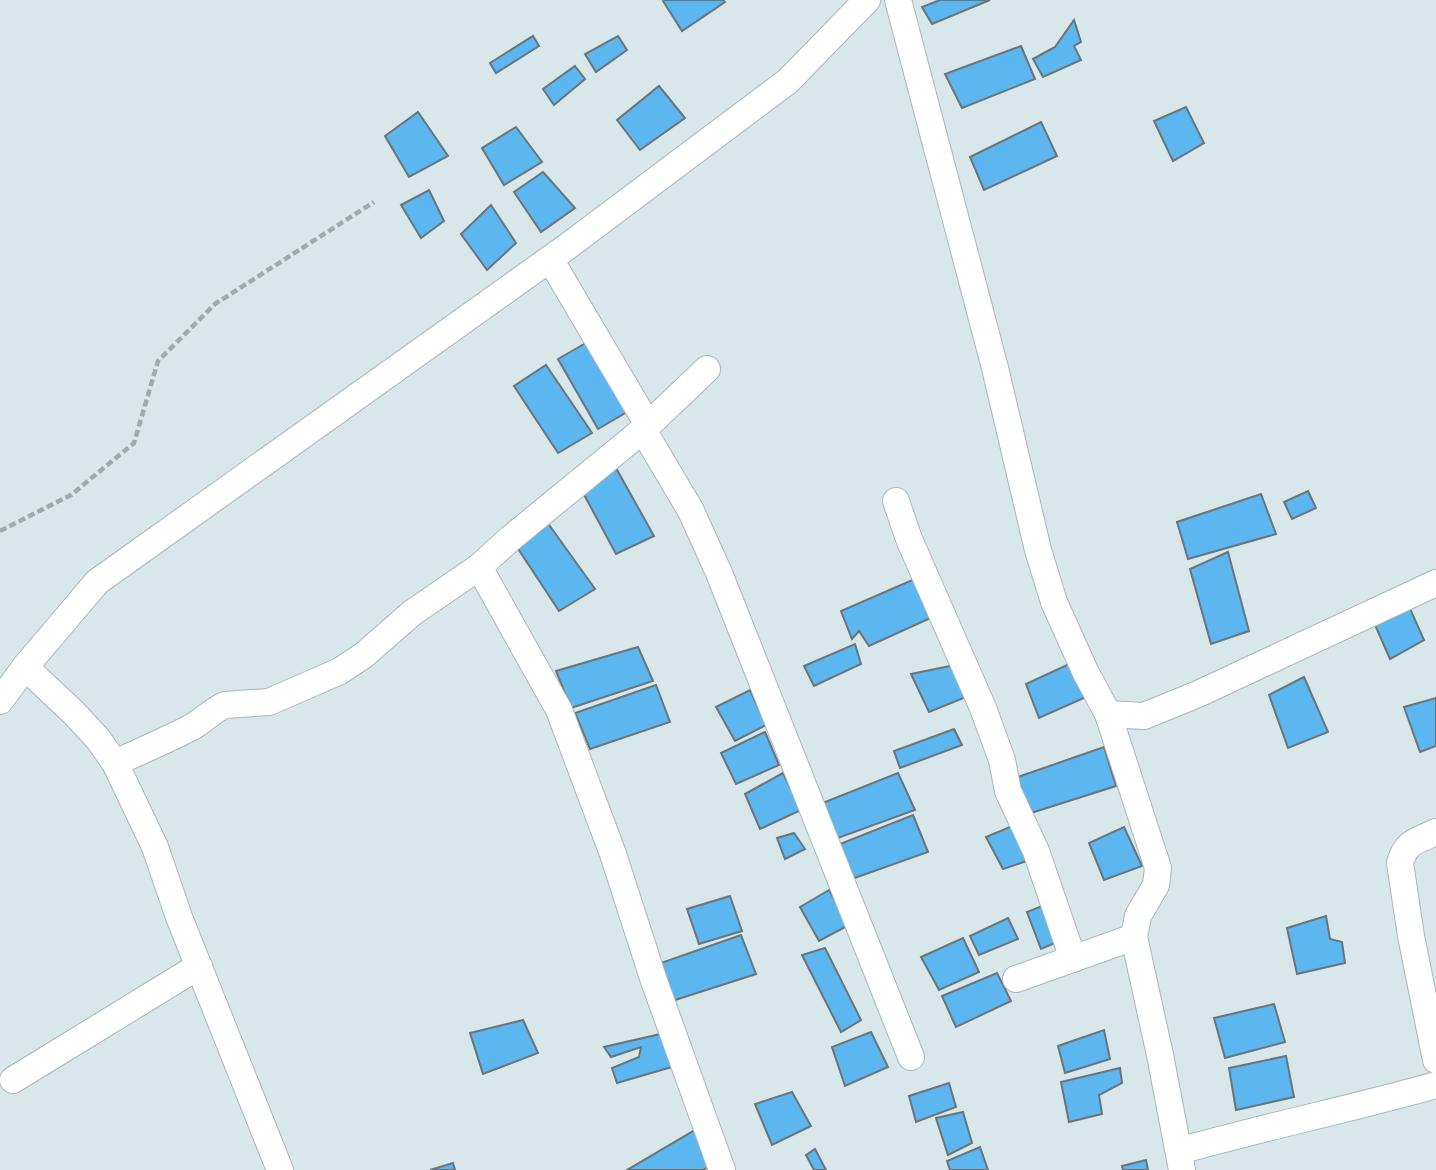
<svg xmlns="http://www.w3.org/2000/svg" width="1436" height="1170" viewBox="0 0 1436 1170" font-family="Ubuntu,sans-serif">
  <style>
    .building { fill: #5cb6f0; stroke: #6a747b; stroke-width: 2 }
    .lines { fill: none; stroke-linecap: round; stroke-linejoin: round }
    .minor-casing { stroke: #a8b6b9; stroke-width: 28 }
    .path { stroke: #9eaaac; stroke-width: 4.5; stroke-dasharray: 7 3.5; stroke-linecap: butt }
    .minor { stroke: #fff; stroke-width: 26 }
  </style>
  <rect width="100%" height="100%" fill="#d8e7ea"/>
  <g class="building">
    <path d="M665 0H723L725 2 682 31 663 1Z"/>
    <path d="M940 0H990L932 24 922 7Z"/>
    <path d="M1074 20 1081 42 1074 46 1081 60 1043 77 1033 59 1055 47Z"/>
    <path d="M533 36 539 46 496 73 490 63Z"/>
    <path d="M618 36 627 50 596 72 585 54Z"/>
    <path d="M1021 46 1035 79 962 108 945 74Z"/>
    <path d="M575 66 585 79 554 105 543 89Z"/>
    <path d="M659 86 685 118 640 150 617 120Z"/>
    <path d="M1186 107 1204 143 1173 161 1154 121Z"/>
    <path d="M418 112 448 156 409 177 385 136Z"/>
    <path d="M1041 122 1057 156 984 190 970 157Z"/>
    <path d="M516 127 542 162 504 185 482 148Z"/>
    <path d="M543 172 575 208 541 232 514 192Z"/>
    <path d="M429 190 444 221 421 238 401 205Z"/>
    <path d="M491 205 516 243 487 270 461 234Z"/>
    <path d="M591 340 634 408 598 429 558 359Z"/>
    <path d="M546 365 592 433 558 453 514 386Z"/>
    <path d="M616 468 654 536 616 554 581 489Z"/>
    <path d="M1308 491 1316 508 1292 519 1284 502Z"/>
    <path d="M1261 494 1276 534 1188 559 1177 522Z"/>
    <path d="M547 522 595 589 559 611 513 541Z"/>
    <path d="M1228 552 1249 631 1211 644 1190 569Z"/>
    <path d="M917 578 937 615 869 646 859 631 852 639 841 611Z"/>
    <path d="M1407 602 1424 640 1390 659 1372 618Z"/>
    <path d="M855 644 861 664 814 686 804 666Z"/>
    <path d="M638 647 653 681 571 708 556 671Z"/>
    <path d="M1069 664 1086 697 1039 718 1026 684Z"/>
    <path d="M955 665 971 695 929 712 911 674Z"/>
    <path d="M1304 677 1328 732 1288 748 1269 695Z"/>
    <path d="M656 685 670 722 590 749 575 713Z"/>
    <path d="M750 690 766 725 735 741 716 707Z"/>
    <path d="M1436 698V746L1420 752 1404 707Z"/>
    <path d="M954 729 962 745 900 768 894 751Z"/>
    <path d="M765 732 779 765 736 784 721 753Z"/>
    <path d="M1104 747 1116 786 1028 814 1018 777Z"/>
    <path d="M783 773 801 810 760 829 745 794Z"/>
    <path d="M898 773 915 810 835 839 820 804Z"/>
    <path d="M913 815 928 852 849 880 835 846Z"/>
    <path d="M1017 824 1030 860 1003 869 986 837Z"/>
    <path d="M1124 827 1142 866 1104 880 1089 843Z"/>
    <path d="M794 833 805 849 785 859 777 838Z"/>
    <path d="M829 890 849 925 819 941 800 907Z"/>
    <path d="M730 896 742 931 699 944 687 909Z"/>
    <path d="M1042 906 1055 943 1041 949 1027 912Z"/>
    <path d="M1326 916 1330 939 1342 942 1345 963 1297 974 1287 928Z"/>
    <path d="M1008 918 1018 939 979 955 970 936Z"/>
    <path d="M741 935 756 974 672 1001 658 964Z"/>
    <path d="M963 938 979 972 939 990 921 957Z"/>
    <path d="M825 948 861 1020 841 1032 802 955Z"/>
    <path d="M997 973 1011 1001 956 1027 942 996Z"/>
    <path d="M1274 1004 1285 1042 1225 1058 1214 1018Z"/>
    <path d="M523 1020 538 1053 483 1074 470 1033Z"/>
    <path d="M1104 1030 1110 1059 1065 1073 1058 1046Z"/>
    <path d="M871 1032 888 1067 845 1086 832 1047Z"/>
    <path d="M665 1033 675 1066 617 1083 612 1068 639 1057 641 1047 611 1057 604 1047Z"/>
    <path d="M1286 1056 1294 1097 1236 1110 1229 1068Z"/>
    <path d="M1120 1068 1122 1083 1099 1095 1102 1114 1069 1122 1061 1082Z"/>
    <path d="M949 1083 956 1107 916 1122 909 1096Z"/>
    <path d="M792 1092 811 1126 772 1145 755 1104Z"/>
    <path d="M963 1112 972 1143 948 1155 936 1118Z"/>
    <path d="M695 1130 711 1165 703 1170H627Z"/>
    <path d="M980 1147 988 1170H950L947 1161Z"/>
    <path d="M815 1149 826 1170H814L806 1155Z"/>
    <path d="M1146 1160 1148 1170H1123L1122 1166Z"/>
    <path d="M453 1163 455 1170H430Z"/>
  </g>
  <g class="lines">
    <g class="minor-casing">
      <g id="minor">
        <path d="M898 0 995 368 1038 550 1054 602 1085 671 1108 714 1158 868 1156 885 1138 916 1134 937 1160 1055 1182 1170"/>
        <path d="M550 259 648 425"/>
        <path d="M643 430 691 511 719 573 911 1057"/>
        <path d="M896 501 909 539 983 708 1002 760 1008 791 1036 851 1073 959"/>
        <path d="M479 567 559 710 613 854 653 978 722 1170"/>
        <path d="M25 667 74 713 98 739 115 763 155 847 179 917 280 1170"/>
        <path d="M0 701 25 667 97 582 568 246 788 81 867 0"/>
        <path d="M1108 714 1144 716 1198 694 1436 583"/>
        <path d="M115 763C141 751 167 740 192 727 204 720 213 710 225 705L269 702 340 671 364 655 412 613 479 567 511 538 643 430 707 369"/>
        <path d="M1436 832C1417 841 1406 841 1400 863L1411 936 1436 1060"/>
        <path d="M1016 979 1134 937"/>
        <path d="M13 1080 199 966"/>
        <path d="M1179 1151C1264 1127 1351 1109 1436 1085"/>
      </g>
    </g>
    <path class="path" d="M0 531 71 495 134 443 158 361 215 304 374 202"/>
    <use href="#minor" class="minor"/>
  </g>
</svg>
